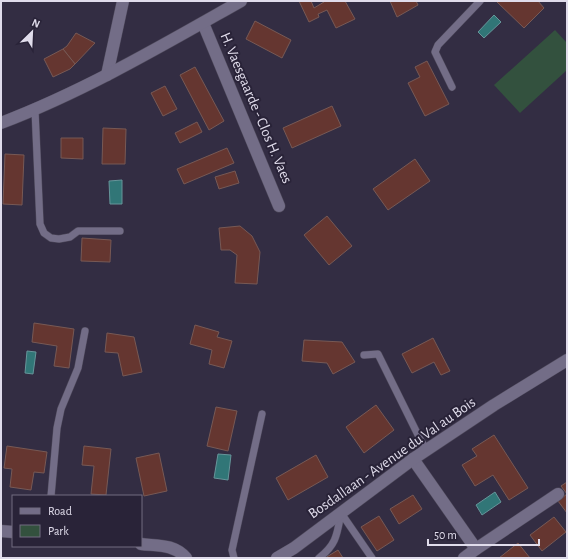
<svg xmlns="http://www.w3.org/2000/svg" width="568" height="559" viewBox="0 0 568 559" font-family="'Alegreya Sans',sans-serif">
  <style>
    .green { fill: #33513e }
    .water { fill: #317677; stroke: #66959a }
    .building { fill: #653630; stroke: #775955 }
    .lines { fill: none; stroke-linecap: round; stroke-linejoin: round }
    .service-casing { stroke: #4e495b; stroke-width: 8 }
    .minor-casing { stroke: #4e495b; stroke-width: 13 }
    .service { stroke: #736d87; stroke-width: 7 }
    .minor { stroke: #736d87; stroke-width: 12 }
    .labels { text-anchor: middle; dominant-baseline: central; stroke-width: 4; stroke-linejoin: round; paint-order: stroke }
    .street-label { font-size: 15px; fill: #e0dceb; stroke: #292338 }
  </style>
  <rect width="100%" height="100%" fill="#332d43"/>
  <path class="green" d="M555 30 567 43V70L520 113 494 85Z"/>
  <g class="water">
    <path d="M494 15 501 22 484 38 478 32Z"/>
    <path d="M122 180V204H110L109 181Z"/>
    <path d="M27 351 36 352 33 374 25 373Z"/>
    <path d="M218 454 231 455 228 480 214 478Z"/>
    <path d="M495 492 501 502 482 515 476 505Z"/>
  </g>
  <g class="building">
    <path d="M299 1H311L314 8 324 2 323 1H345L355 19 336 28 327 10 318 14 319 17 309 22Z"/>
    <path d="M390 1H416L418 5 397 17Z"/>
    <path d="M496 1H538L544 8 524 28Z"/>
    <path d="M255 21 291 40 282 58 246 39Z"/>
    <path d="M76 33 95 43 75 64 63 49 67 46Z"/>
    <path d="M63 49 75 64 70 69 53 77 44 59Z"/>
    <path d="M427 61 449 104 425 116 408 83 420 77 415 67Z"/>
    <path d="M195 67 224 121 209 130 180 75Z"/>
    <path d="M165 86 177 109 163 116 151 93Z"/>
    <path d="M332 106 341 126 292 148 283 128Z"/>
    <path d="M197 122 202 132 180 143 175 133Z"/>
    <path d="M103 128 126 129 125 164H102Z"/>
    <path d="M61 138H83V159L61 158Z"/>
    <path d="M227 148 234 163 184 184 177 169Z"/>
    <path d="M5 154 24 155 22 205 3 204Z"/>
    <path d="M415 159 430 181 388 210 373 189Z"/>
    <path d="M235 171 239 183 219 189 215 177Z"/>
    <path d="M327 216 352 246 329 265 304 235Z"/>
    <path d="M240 226 252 236 260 252 257 284 235 283 237 255 230 250H221L219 228Z"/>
    <path d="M82 238 111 240 110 262 81 261Z"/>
    <path d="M34 323 74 329 69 368 54 366 57 346 32 342Z"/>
    <path d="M195 325 219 332 217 337 232 341 224 368 209 364 212 350 190 344Z"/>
    <path d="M107 333 134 337 142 372 123 376 118 353 105 352Z"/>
    <path d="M433 338 450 371 441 375 434 362 412 373 402 354Z"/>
    <path d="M304 340 342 342 355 362 333 374 327 363 302 361Z"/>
    <path d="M376 405 394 430 364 453 346 427Z"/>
    <path d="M216 407 237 411 228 451 207 446Z"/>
    <path d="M494 435 528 488 509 500 493 475 475 486 462 465 477 456 472 449Z"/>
    <path d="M7 446 47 452 44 473 34 472 31 490 10 487 12 469 4 468Z"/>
    <path d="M84 446 111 449 106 495 91 494 94 466 82 465Z"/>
    <path d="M159 453 167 491 144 496 136 458Z"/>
    <path d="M316 455 328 477 288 500 276 478Z"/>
    <path d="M567 482V494L561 486Z"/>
    <path d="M567 494V513L558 501Z"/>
    <path d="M413 495 422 509 399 524 390 509Z"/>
    <path d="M379 516 394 540 377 551 361 527Z"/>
    <path d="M554 517 566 532 542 551 530 535Z"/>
    <path d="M518 543 530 558H499Z"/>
    <path d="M338 550 343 558H325Z"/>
  </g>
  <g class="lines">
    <g class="service-casing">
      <g id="service">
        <path d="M452 87 435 52 438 45 480 1"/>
        <path d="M35 110 40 224 44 233 51 238 59 239 70 237 78 231H120"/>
        <path d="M364 355 378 354 421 441 427 450"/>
        <path d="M51 496 57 428 61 409 78 368 85 331"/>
        <path d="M341 513 372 558"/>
        <path d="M234 558 232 550 262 414"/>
        <path d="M319 558C337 544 337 534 341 513"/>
      </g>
    </g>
    <g class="minor-casing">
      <g id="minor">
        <path d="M203 23 279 206"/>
        <path d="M107 75 123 1"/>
        <path d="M1 123C85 91 163 45 241 1"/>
        <path d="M413 459 476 549 464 558"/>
        <path d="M1 531 13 532"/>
        <path d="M141 544C158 546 174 544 186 558"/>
        <path d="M476 549 558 494"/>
        <path d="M277 558 294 548 413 459 494 405 567 360"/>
      </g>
    </g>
    <use href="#service" class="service"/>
    <use href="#minor" class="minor"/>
  </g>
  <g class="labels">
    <g class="street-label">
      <text transform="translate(256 108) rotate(67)">H. Vaesgaarde - Clos H. Vaes</text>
      <text transform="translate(392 458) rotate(-35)">Bosdallaan - Avenue du Val au Bois</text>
    </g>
  </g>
  <rect width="568" height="559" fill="none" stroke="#e0dceb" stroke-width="4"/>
  <rect x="12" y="495" width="130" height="52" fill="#292338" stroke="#726d80"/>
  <rect x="20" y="508" width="20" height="6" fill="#736d87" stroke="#726d80"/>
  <text x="48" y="515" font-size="12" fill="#e0dceb">Road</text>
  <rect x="20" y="525" width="20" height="12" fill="#33513e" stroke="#726d80"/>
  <text x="48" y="535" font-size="12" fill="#e0dceb">Park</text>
  <g transform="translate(32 32) rotate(24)" stroke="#292338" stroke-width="3" paint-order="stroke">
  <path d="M0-3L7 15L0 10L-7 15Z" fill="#e0dceb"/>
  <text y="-6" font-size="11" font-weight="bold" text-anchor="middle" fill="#e0dceb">N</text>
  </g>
  <path d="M428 539v6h111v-6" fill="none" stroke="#e0dceb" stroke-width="2"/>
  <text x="434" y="539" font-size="12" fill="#e0dceb" stroke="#292338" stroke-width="3" paint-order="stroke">50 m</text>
</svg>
